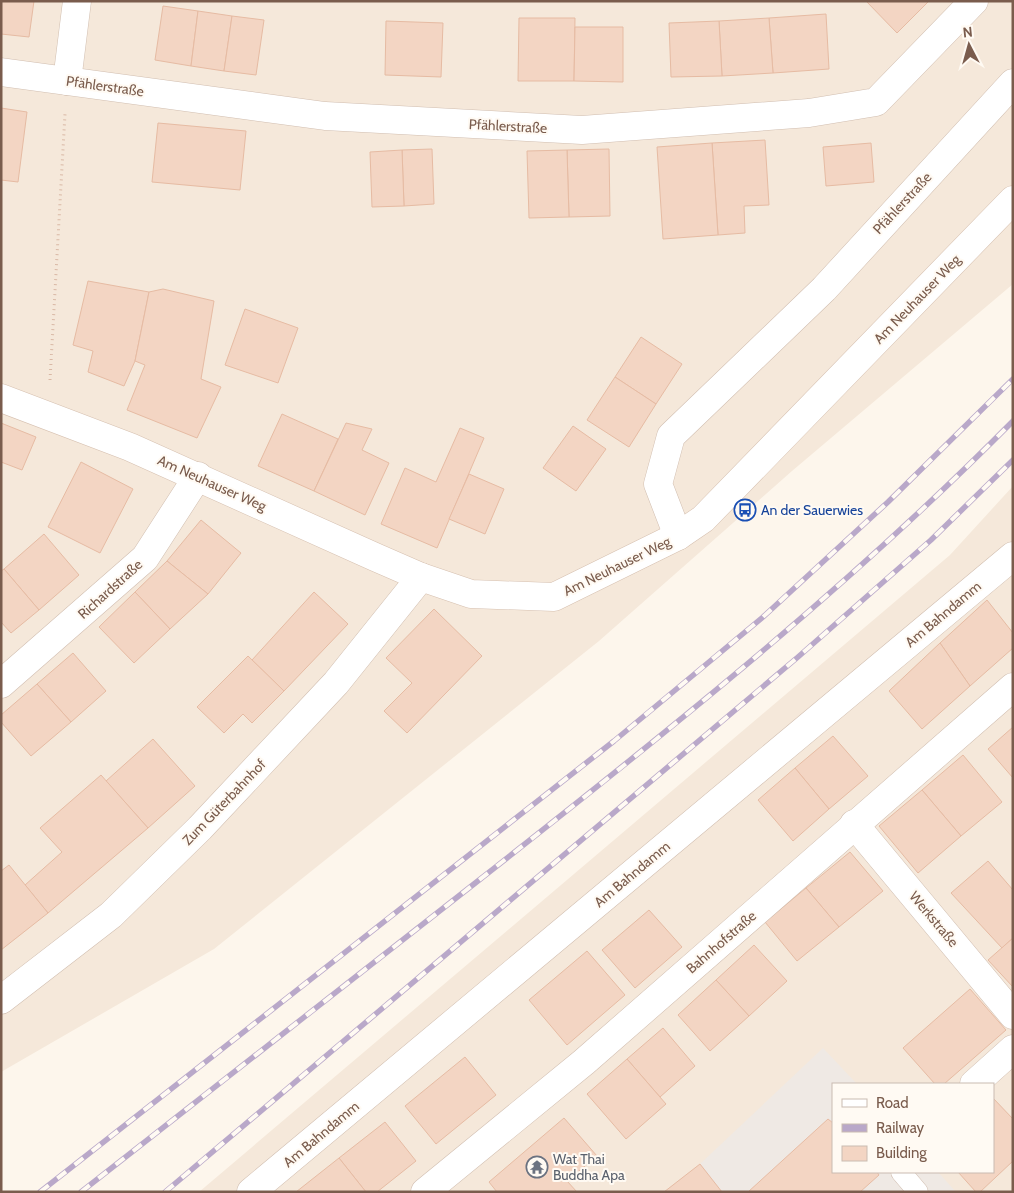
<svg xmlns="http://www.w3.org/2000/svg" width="1014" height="1193" viewBox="0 0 1014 1193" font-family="Cabin,sans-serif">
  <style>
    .residential { fill: #f5e8da; fill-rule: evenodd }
    .industrial { fill: #efe9e4 }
    .building { fill: #f3d5c3; stroke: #e6bba3 }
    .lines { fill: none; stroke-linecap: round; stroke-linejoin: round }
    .lane-casing { stroke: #d1beb0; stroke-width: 21 }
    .street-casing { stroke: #d1beb0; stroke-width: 29 }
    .secondary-casing { stroke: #d6c0b0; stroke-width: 29 }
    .path { stroke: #d9b8a5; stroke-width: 3; stroke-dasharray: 1 4; stroke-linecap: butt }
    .lane { stroke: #fff; stroke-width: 20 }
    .street { stroke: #fff; stroke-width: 28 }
    .secondary { stroke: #fff; stroke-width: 28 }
    .rail-casing { stroke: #b9a8c9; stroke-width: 5.5 }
    .rail { stroke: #fffaf3; stroke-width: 4; stroke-dasharray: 11; stroke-linecap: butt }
    .labels { text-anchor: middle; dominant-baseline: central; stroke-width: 4; stroke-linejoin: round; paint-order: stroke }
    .street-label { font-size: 14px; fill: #7a5c4d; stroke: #fffaf3 }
    .transit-label { font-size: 14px; fill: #164399; stroke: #fffaf3; text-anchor: start }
    .worship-label { font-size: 14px; fill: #5b616d; stroke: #fffaf3; text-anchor: start }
  </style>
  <rect width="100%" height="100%" fill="#fdf6ec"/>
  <g class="residential">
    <path d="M1 1H1013V284L792 471 599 641 214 949 1 1072Z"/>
    <path d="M1013 486V1192H199L950 555ZM833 1084H993V1172H833Z"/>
  </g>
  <path class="industrial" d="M823 1048 857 1084H833V1172H938L956 1192H664L700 1164Z"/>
  <g class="building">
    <path d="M1 1H34L29 37 1 34Z"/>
    <path d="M866 1H929L897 33Z"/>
    <path d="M163 6 198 11 191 66 155 60Z"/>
    <path d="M198 11 232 16 224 71 191 66Z"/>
    <path d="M826 14 829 69 773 73 769 18Z"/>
    <path d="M232 16 264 20 256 75 224 71Z"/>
    <path d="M519 18H575L574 81H518Z"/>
    <path d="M769 18 773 73 722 76 719 21Z"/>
    <path d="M386 21 443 23 441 77 385 75Z"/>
    <path d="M719 21 722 76 671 77 669 23Z"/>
    <path d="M575 27H623V82L574 81Z"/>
    <path d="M1 108 27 112 18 182 1 180Z"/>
    <path d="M158 123 246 131 240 190 152 182Z"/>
    <path d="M765 140 769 205 744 206 745 233 718 235 712 143Z"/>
    <path d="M712 143 718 235 663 239 657 147Z"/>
    <path d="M871 143 874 182 826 186 823 147Z"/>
    <path d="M432 149 434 204 404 206 402 150Z"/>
    <path d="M609 149 610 216 569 217 567 150Z"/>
    <path d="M402 150 404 206 372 207 370 152Z"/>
    <path d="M567 150 569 217 529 218 527 151Z"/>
    <path d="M88 281 149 292 135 361 124 386 88 372 93 351 73 345Z"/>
    <path d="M163 289 214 301 201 379 221 387 197 438 127 410 145 365 135 361 149 292Z"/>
    <path d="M245 309 298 328 278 383 225 365Z"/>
    <path d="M641 337 682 364 656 404 615 377Z"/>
    <path d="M615 377 656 404 629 447 587 420Z"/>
    <path d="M282 414 338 439 314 491 258 466Z"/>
    <path d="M1 423 36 437 22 470 1 462Z"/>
    <path d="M346 423 372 429 362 450 389 463 365 515 314 491Z"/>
    <path d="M573 426 606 449 576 491 543 468Z"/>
    <path d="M460 428 484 438 437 548 381 524 405 468 436 482Z"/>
    <path d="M81 462 133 489 100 553 48 527Z"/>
    <path d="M469 474 504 489 485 534 449 519Z"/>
    <path d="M201 520 241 553 208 594 167 561Z"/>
    <path d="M44 534 79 575 39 610 4 569Z"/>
    <path d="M167 561 208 594 170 629 135 592Z"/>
    <path d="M4 569 39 610 11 633 1 622V571Z"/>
    <path d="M135 592 170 629 134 663 99 627Z"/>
    <path d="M314 592 348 624 284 691 252 660Z"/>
    <path d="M987 600 1013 633V648L970 686 940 643Z"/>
    <path d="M434 609 482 656 407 733 384 711 412 683 386 658Z"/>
    <path d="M940 643 970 686 922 729 889 691Z"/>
    <path d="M73 653 106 691 71 722 37 684Z"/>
    <path d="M248 656 284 691 252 723 243 714 224 733 197 707Z"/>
    <path d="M37 684 71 722 31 756 1 722V715Z"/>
    <path d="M1013 727V778L988 749Z"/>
    <path d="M833 736 868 776 829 809 795 768Z"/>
    <path d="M153 739 195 786 148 828 106 781Z"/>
    <path d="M963 755 1002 802 961 836 922 790Z"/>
    <path d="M795 768 829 809 793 841 758 800Z"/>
    <path d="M101 775 148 828 48 913 25 885 62 852 40 828Z"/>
    <path d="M922 790 961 836 918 873 879 826Z"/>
    <path d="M850 852 883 891 839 927 806 888Z"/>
    <path d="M988 861 1013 890V938L1002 948 951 893Z"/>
    <path d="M9 865 48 913 1 950V871Z"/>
    <path d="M806 888 839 927 797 961 765 922Z"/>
    <path d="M649 910 682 947 635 988 602 950Z"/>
    <path d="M1013 938V987L988 960Z"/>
    <path d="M754 945 787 981 749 1016 716 980Z"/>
    <path d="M587 951 625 995 567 1045 529 1000Z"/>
    <path d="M716 980 749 1016 710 1051 678 1015Z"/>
    <path d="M970 989 1006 1030 944 1084H935L903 1048Z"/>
    <path d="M663 1028 695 1066 660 1097 627 1059Z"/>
    <path d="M465 1057 496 1095 436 1144 405 1106Z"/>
    <path d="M627 1059 666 1104 626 1139 587 1094Z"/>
    <path d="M993 1098 1013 1119V1161L980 1192H976L958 1172H993Z"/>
    <path d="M564 1118 597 1156 567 1181 577 1192H497L489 1182Z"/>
    <path d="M828 1119 833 1123V1172H877L879 1175 860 1192H748Z"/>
    <path d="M385 1122 416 1161 377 1192H366L339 1158Z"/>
    <path d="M339 1158 366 1192H296Z"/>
    <path d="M700 1164 722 1192H664Z"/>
  </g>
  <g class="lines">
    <g class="lane-casing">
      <path id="lane" d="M901 1172 918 1192"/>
    </g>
    <g class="street-casing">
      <g id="street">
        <path d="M1 72 325 116 582 130 809 113 876 102 974 1"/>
        <path d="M67 81 77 1"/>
        <path d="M678 536 658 484 671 436 824 289 1013 83"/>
        <path d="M1 684 145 558 198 476"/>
        <path d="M854 824 1013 1015"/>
        <path d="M1 1000 111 915 200 828 336 683 421 577"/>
        <path d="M974 1084 1013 1049"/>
        <path d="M251 1192 1013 556"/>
        <path d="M425 1192 584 1062 1013 687"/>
      </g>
    </g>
    <g class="secondary-casing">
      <path id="secondary" d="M1 398 130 447 375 557 421 577 471 594 554 597 678 536 703 519 1013 200"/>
    </g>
    <path class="path" d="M50 380 65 114"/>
    <use href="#lane" class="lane"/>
    <use href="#street" class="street"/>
    <use href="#secondary" class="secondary"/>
    <g class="rail-casing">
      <g id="rail">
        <path d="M40 1192 614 741 763 617 888 502 1013 379"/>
        <path d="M81 1192C212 1089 343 987 474 884 660 738 846 590 1013 421"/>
        <path d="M165 1192 798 657 931 540 1013 460"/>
      </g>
    </g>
    <use href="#rail" class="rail"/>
  </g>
  <defs>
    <g id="bus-ring" transform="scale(1.125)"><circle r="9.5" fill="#fffaf3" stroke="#1a4fb4" stroke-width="1.5"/><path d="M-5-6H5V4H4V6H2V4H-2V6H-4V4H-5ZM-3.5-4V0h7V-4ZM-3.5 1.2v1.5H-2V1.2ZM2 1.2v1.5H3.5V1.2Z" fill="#1a4fb4"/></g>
    <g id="temple-ring" transform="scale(1.125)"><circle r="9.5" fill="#fffaf3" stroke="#6b7280" stroke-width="1.5"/><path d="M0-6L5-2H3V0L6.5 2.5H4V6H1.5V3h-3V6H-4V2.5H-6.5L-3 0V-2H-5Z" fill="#6b7280"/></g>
  </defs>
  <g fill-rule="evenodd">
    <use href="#bus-ring" x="745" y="510"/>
    <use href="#temple-ring" x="537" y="1167"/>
  </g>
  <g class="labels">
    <g class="street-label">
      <text transform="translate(105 86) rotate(8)">Pfählerstraße</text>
      <text transform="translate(508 126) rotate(3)">Pfählerstraße</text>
      <text transform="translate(902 203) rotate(-47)">Pfählerstraße</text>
      <text transform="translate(917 299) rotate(-46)">Am Neuhauser Weg</text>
      <text transform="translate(212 483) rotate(24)">Am Neuhauser Weg</text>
      <text transform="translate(617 566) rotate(-26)">Am Neuhauser Weg</text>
      <text transform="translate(110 589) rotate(-42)">Richardstraße</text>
      <text transform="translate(943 614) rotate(-40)">Am Bahndamm</text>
      <text transform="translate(224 802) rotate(-46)">Zum Güterbahnhof</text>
      <text transform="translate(632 874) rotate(-40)">Am Bahndamm</text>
      <text transform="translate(934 919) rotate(50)">Werkstraße</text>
      <text transform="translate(721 942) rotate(-41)">Bahnhofstraße</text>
      <text transform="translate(321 1134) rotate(-40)">Am Bahndamm</text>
    </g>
    <g class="transit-label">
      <text x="761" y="510">An der Sauerwies</text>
    </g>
    <g class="worship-label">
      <text x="553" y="1159">Wat Thai<tspan x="553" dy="16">Buddha Apa</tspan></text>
    </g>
  </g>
  <rect width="1014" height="1193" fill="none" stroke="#7a5c4d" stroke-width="5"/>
  <rect x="832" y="1083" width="162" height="90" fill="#fffaf3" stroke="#cabbb1"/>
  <rect x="842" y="1099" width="25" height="8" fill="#ffffff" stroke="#cabbb1"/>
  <text x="876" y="1108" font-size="15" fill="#7a5c4d">Road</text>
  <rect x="842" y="1124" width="25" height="8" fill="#b9a8c9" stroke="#cabbb1"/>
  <text x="876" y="1133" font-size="15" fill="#7a5c4d">Railway</text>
  <rect x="842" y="1146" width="25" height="15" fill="#f3d5c3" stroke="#cabbb1"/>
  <text x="876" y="1158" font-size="15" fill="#7a5c4d">Building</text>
  <g transform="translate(969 45) rotate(354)" stroke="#fffaf3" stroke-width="4" paint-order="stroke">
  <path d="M0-4L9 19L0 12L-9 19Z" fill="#7a5c4d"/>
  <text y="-8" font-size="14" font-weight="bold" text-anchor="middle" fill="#7a5c4d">N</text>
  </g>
</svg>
